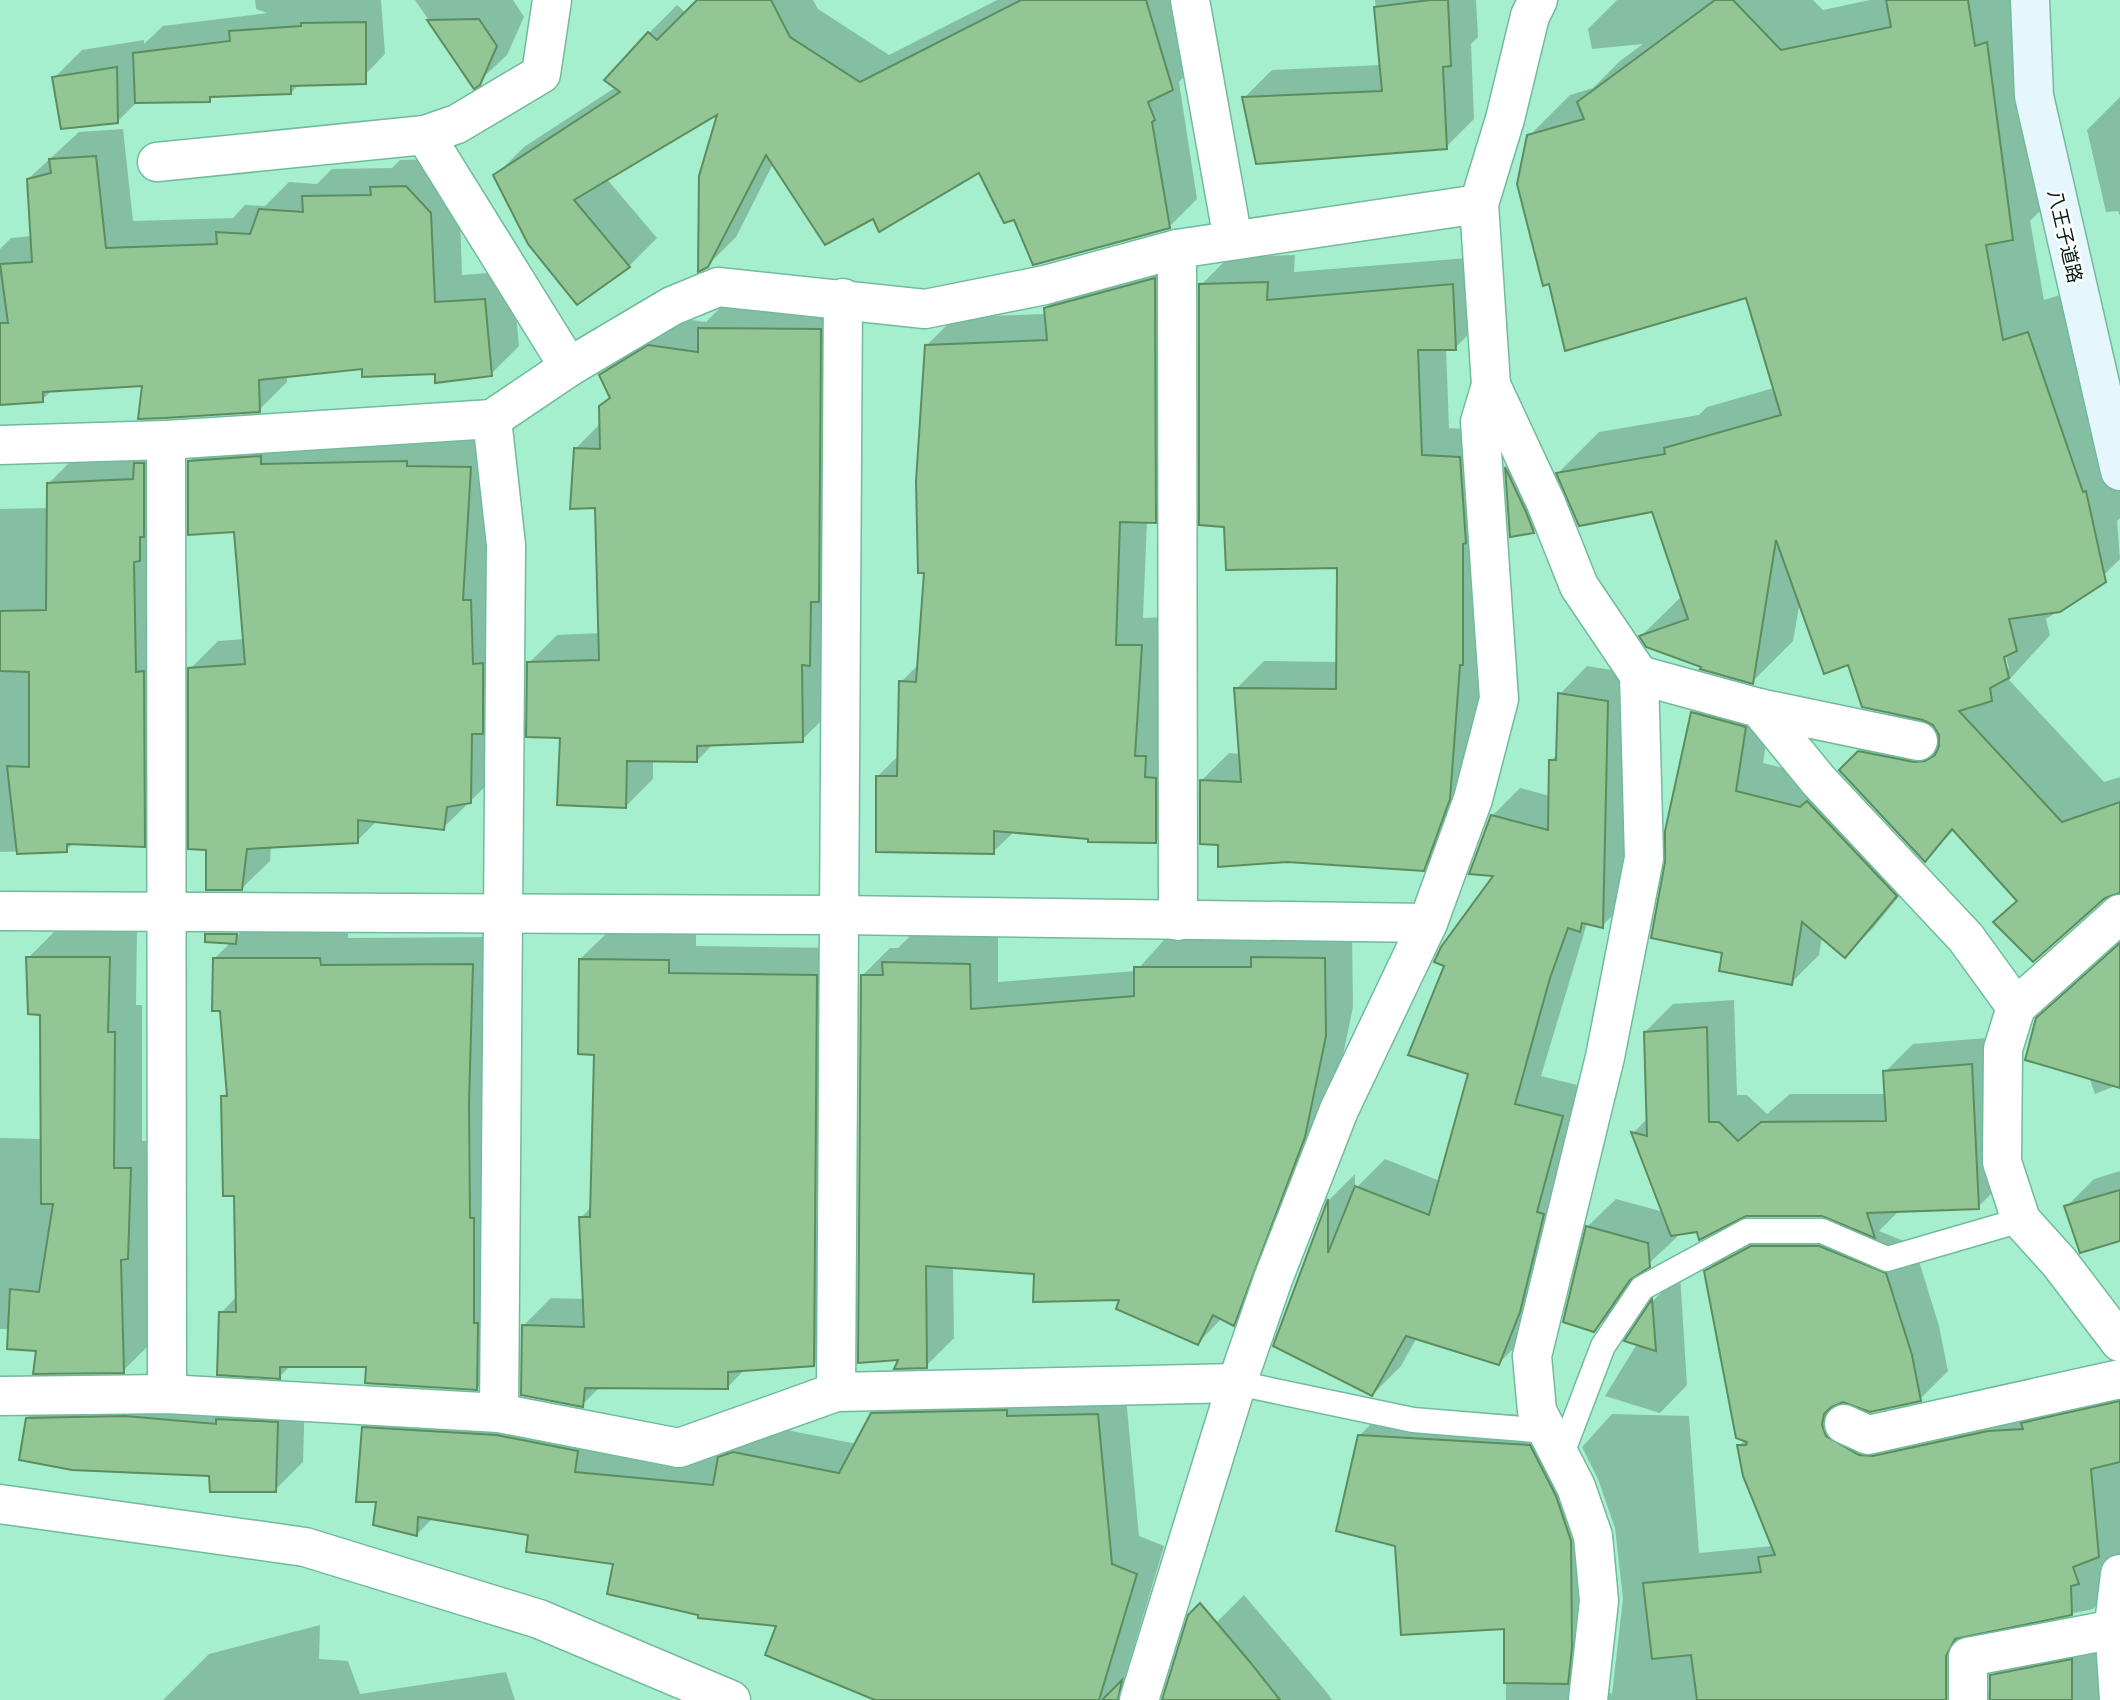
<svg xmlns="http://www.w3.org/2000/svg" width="2120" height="1700" viewBox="0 0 2120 1700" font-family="Lato,'Noto Sans JP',sans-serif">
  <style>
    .shadow { fill: #0003; fill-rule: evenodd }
    .building { fill: #93c695; stroke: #5c8d5e; stroke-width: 2 }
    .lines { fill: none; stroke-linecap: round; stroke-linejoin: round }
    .lane-casing { stroke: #71bb9c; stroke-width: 27 }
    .street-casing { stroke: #71bb9c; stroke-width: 41 }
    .secondary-casing { stroke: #71bb9c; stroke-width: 41 }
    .lane { stroke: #fff; stroke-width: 24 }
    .street { stroke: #fff; stroke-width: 38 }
    .secondary { stroke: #e6f6fd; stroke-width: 38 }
    .labels { text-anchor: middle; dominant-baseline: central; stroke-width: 5; stroke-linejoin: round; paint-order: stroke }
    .street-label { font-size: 19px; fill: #001b10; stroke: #fdfdfd }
  </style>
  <rect width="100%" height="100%" fill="#a5efce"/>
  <g class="shadow">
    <path d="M255 0H381L385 54 358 82 299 84 291 93 214 96 209 100 138 101 118 121 54 78 82 50 144 40V44L163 26 267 13 256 9Z"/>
    <path d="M415 0H513L524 17 507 55 474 86Z"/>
    <path d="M700 0H813L818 9 889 55 997 0H1182L1200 60 1179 82 1197 199 1169 227 1016 218 980 170 874 217 773 164 736 237 707 266 719 111 606 178 657 238 629 266 577 303 496 175 524 147 616 87 606 79 649 33 677 5 686 13Z"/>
    <path d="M1375 0H1476L1478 37 1471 44 1474 119 1446 147 1244 98 1272 70 1381 65Z"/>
    <path d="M1617 0H1813L1823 10 1870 0H2015L2054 197 2030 221 2044 300 2069 292 2120 439V518L2117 521 2120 559 2086 593 2046 619 2050 635 2009 680 2104 782 2120 777V891L1996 922 2018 900 1954 830 1925 859 1841 770 1898 713 1849 662 1800 601 1793 641 1752 682 1703 665 1641 636 1682 596 1654 510 1558 473 1599 432 1699 415 1707 407 1774 388 1747 296 1529 136 1570 95 1593 88 1620 61 1643 44 1592 49 1588 29ZM2004 648 2009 669H2006L2001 649Z"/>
    <path d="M2120 97V216L2118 211 2106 212 2087 130Z"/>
    <path d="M123 129 133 221 233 218 245 205 265 206 289 182 317 184 332 169 392 168 400 160 434 159 459 184 462 275 512 271 519 346 491 374 363 367 287 375V382L259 410 144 384 52 390 42 400 0 404V249L11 238 32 236 28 179 79 132Z"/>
    <path d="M1182 251 1183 494 1155 522 1147 521 1143 618 1169 617 1183 814 1155 842 1015 831 993 852 877 777 899 755 901 682 919 664 926 571 927 345 955 317 1046 314V308L1074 280Z"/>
    <path d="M1295 255 1294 272 1480 257 1483 320 1455 348H1446L1449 428 1488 430 1494 514 1477 770 1451 841 1423 869 1201 781 1229 753 1240 754 1236 689 1264 661 1338 662 1339 566 1226 525 1201 285 1229 257Z"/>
    <path d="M727 301 848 302 830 712 802 740 714 743 697 761 653 760V779L625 807 562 737 529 663 557 635 600 633 597 506 575 449 601 423V406L611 397 601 375 629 347 678 318 706 322Z"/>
    <path d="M218 433 498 439V774L443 828 377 821 357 841 271 846 270 861 241 889 208 848 190 669 218 641 245 639 236 530 190 461Z"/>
    <path d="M1533 441 1561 504 1534 531 1511 535 1507 467Z"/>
    <path d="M147 452 172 818 144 846 74 843 66 850 0 852V509L48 508V484L76 456Z"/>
    <path d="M1587 666 1636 674 1630 898 1602 926 1587 923 1541 1076 1589 1088 1527 1335 1499 1363 1417 1337 1401 1366 1373 1394 1275 1345 1329 1200 1355 1174V1189L1385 1159 1440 1181 1470 1073 1496 875 1492 816 1520 788 1550 796 1551 761 1558 753 1560 694Z"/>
    <path d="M1721 685 1773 699 1763 763 1830 780 1923 867 1873 928 1845 956 1822 936 1819 955 1791 983 1724 952 1693 713Z"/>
    <path d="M56 930H137L136 1005H142V1141H158L150 1303 146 1307 150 1306 151 1343 123 1371 67 1330 0 1329V1138L42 1139V1013L28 958Z"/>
    <path d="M242 931H348V938L500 937 505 1360 477 1388 368 1366 291 1365 279 1377 221 1313 237 1296 236 1194 222 1097 228 1092 214 959Z"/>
    <path d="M1352 931 1353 1007 1332 1108 1261 1296 1233 1324 1222 1318 1198 1343 1121 1298 1036 1272 953 1266 954 1338 926 1366 901 1358 862 976 890 948H898L912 934 998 937V982L1136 971 1164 940H1271Z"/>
    <path d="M608 932 696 933V946L844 948 842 1336 814 1364 745 1369 727 1388 601 1386 582 1405 523 1326 551 1298 585 1299 581 1218 592 1206 596 1053 580 959Z"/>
    <path d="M2120 941V1084L2095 1094 2089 1077 2038 1019Z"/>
    <path d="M1734 1000 1737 1095H1747L1767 1114 1790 1094H1886L1885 1072 1913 1044 1999 1037 2006 1179 1978 1207 1900 1210 1879 1231 1914 1245 1939 1326 1948 1371 1920 1399 1852 1404 1853 1408 1887 1428 2120 1381V1582L2093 1609 1973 1634V1671L1986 1692 1990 1693 1992 1676 2020 1648 2120 1629V1700H1506L1505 1627 1397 1544 1360 1435 1388 1407 1557 1417 1604 1690 1612 1694 1623 1599 1615 1528 1598 1479 1582 1447 1612 1414 1689 1416 1699 1553 1773 1546 1739 1446 1746 1439 1706 1272 1734 1244 1780 1219H1833L1822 1214H1746L1698 1230 1677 1233V1237L1644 1268 1622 1302 1594 1330 1565 1321 1588 1226 1616 1199 1664 1212 1633 1133 1648 1118 1645 1032 1673 1004Z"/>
    <path d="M2120 1171V1239L2066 1207 2094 1179Z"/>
    <path d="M1680 1274 1687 1385 1660 1413 1605 1396 1637 1344 1627 1340 1654 1300Z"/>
    <path d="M900 1386 1125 1387 1139 1536 1164 1546 1118 1700H872L873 1697 779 1624 700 1613 615 1562 530 1533 433 1518 417 1534 378 1501 363 1428 391 1400 603 1445 722 1456 747 1430 762 1425 857 1444 872 1414Z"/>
    <path d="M55 1390 305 1395 303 1462 275 1490 27 1418Z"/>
    <path d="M1244 1595 1324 1689 1332 1700H1239L1217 1622Z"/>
    <path d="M320 1625 319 1659 348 1661 360 1694 506 1672 515 1700H163L209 1654Z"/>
  </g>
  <g class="building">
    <path d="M697 0H771L790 37 860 82 1021 0H1146L1173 90 1148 102 1155 120 1152 122 1170 228 1033 265 1014 220 1004 223 979 173 879 232 873 219 825 245 766 155 708 267 698 272 699 176 717 115 574 200 630 267 577 305 528 244 493 175 620 92 604 80 648 32 657 40Z"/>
    <path d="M1430 0H1448L1451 66 1443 67 1447 149 1256 164 1242 97 1382 91 1374 7Z"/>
    <path d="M1715 0H1733L1781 50 1891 27 1886 0H1968L1975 46 1987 42 2013 240 1986 245 2003 340 2028 332 2083 492 2086 491 2106 582 2060 612 2009 619 2017 651 2004 657 2009 678 1990 688 1992 701 1959 711 2062 822 2120 802V893L2105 898 2033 962 1993 922 2017 901 1952 829 1925 862 1839 770 1858 751 1914 762 1925 761 1935 755 1939 746V735L1933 725 1923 720 1862 707 1848 665 1824 674 1776 540 1753 684 1700 669 1701 667 1646 647 1639 636 1688 619 1652 512 1579 526 1556 473 1665 454 1664 448 1781 415 1746 298 1565 351 1549 284 1543 286 1517 184 1527 135 1584 119 1577 102Z"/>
    <path d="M479 19 497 46 480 85 474 89 427 20Z"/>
    <path d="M366 22V84L291 86V94L210 97V102L135 103 133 53 230 41 229 31 301 26V23Z"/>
    <path d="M117 67 118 123 61 129 52 77Z"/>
    <path d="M96 156 106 248 217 244 216 232 250 234 259 209 303 212 302 196 371 195 370 187 406 186 431 213 435 302 485 299 492 376 435 383V374L362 377V369L259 380 260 412 165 418 138 419 142 386 43 392V402L0 405V323H8L0 264 32 262 27 179 51 173 49 159Z"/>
    <path d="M1155 278 1156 523 1120 522 1116 645H1142L1135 756H1146L1145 777 1156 778V843L1088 842V839L994 831V854L876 852V776H897L899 681 916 682 924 573H918L916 481 925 345 1047 340 1044 308Z"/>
    <path d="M1268 282 1267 300 1453 284 1456 350H1418L1422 455 1460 457 1466 543 1463 544V665H1460L1450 799 1424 871 1287 862 1218 867V845L1200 844V780L1241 782 1234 688 1336 689 1337 568 1226 570 1224 527 1199 525V284Z"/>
    <path d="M698 328 821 329 819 602H811L810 666 802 665 803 742 697 746V762L627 761 626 808 557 805 560 738 526 737 527 662 599 660 595 508 570 509 574 448 600 449 599 406 610 398 599 375 648 345 698 352Z"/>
    <path d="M261 456V464L407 461V466L471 467 463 600H471L473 664 483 663V734H472L471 803 447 807 444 830 358 820V843L247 849 242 890H206V850L188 849V668L245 664 234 532 188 535V461Z"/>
    <path d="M134 463H144V537H140V561L134 562 136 672 144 671 145 847 67 844V852L17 854 7 766 29 767V672L0 671V611L46 610 47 483 133 479Z"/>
    <path d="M1505 467 1526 512 1534 533 1510 537Z"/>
    <path d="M1558 693 1608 701 1603 928 1582 923 1580 932 1568 928 1550 978 1515 1104 1563 1116 1537 1212 1544 1214 1520 1312 1499 1365 1406 1336 1372 1396 1273 1346 1328 1199V1253L1355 1186 1429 1215 1468 1074 1408 1055 1444 966 1434 962 1441 947 1493 876 1469 874 1491 815 1548 830 1549 760H1556Z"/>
    <path d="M1691 712 1746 727 1736 791 1800 807 1807 801 1897 896 1845 958 1802 922 1792 985 1719 971 1722 953 1651 938 1665 862V831Z"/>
    <path d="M205 934H237L236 944 205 942Z"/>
    <path d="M2120 943V1088L2025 1060 2036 1018Z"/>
    <path d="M26 957H110L108 1032H115L114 1168H131L128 1259 121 1260 124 1373 33 1374 36 1351 7 1349 10 1289 39 1292 53 1204H41L40 1015 28 1014Z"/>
    <path d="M1251 957 1325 958 1326 1036 1305 1137 1234 1326 1213 1315 1198 1345 1116 1309 1119 1300 1033 1302 1034 1274 926 1266 927 1368 894 1369 898 1360 858 1363 861 975H883L882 962 970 964 971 1009 1134 996V967H1251Z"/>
    <path d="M213 958H320L321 965 473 964 469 1102 470 1218H474V1323H478L477 1390 365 1383 366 1367H280V1379L217 1375 219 1312H236L234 1196H223L221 1096H227L220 1011H212Z"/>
    <path d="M579 959 669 960V973L817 975 814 1366 728 1372V1389L585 1388 583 1407 521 1395 522 1325 584 1327 579 1217H590L594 1055 578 1054Z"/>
    <path d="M1707 1027 1709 1122H1719L1738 1141 1761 1122 1886 1121 1883 1071 1972 1064 1979 1209 1867 1213 1875 1238 1822 1216H1746L1699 1240 1697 1232 1671 1236 1631 1132 1647 1136 1644 1032Z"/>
    <path d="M2120 1190V1241L2080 1253 2064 1206Z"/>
    <path d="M1586 1226 1648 1243 1650 1267 1630 1280 1594 1332 1563 1322Z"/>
    <path d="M1751 1246H1819L1886 1273 1912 1355 1921 1401 1870 1412 1843 1402 1831 1407 1824 1414 1822 1425 1826 1436 1859 1455 1873 1456 1988 1431 2023 1429 2021 1423 2120 1401V1462L2091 1469 2099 1557 2073 1567 2079 1584 2071 1586 2072 1615 1955 1639 1946 1656V1700H1697L1691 1655 1652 1659 1643 1583 1761 1572 1758 1557 1775 1555 1743 1476 1737 1445H1746L1747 1442 1736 1438 1704 1271Z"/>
    <path d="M1652 1299 1656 1351 1624 1341Z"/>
    <path d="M1007 1410V1416L1098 1414 1112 1564 1137 1574 1099 1700H875L765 1655 776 1626 698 1618V1615L607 1594 613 1564 526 1552 528 1535 418 1517 417 1536 373 1525 376 1502H356L362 1427 496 1435 578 1451 575 1472 713 1485 718 1457 733 1452 839 1473 871 1413Z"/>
    <path d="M125 1416 216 1424V1419L278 1422 276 1492H210L209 1476 72 1470 19 1460 26 1418Z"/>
    <path d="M1358 1435 1530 1445 1556 1496 1571 1541 1572 1648 1568 1684 1504 1683V1629L1401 1635 1395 1546 1336 1531Z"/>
    <path d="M1200 1603 1250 1662 1280 1700H1162L1188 1615Z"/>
    <path d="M2072 1659V1700H1990V1675Z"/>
    <path d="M1122 1680 1118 1700H1102Z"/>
  </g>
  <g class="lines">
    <g class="lane-casing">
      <g id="lane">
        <path d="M1237 1383 1413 1420 1547 1431"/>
        <path d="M1561 1456 1603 1346 1642 1288 1747 1231H1822L1887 1259 2021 1220"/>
      </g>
    </g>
    <g class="street-casing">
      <g id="street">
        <path d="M1190 0 1233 240"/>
        <path d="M425 135 569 367"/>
        <path d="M157 162 425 135 457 124 541 74 552 0"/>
        <path d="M1177 249 1178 921"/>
        <path d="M1491 385 1546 503 1579 586 1639 675 1644 858 1605 1057 1532 1356 1537 1411 1576 1487 1593 1536 1599 1601 1588 1700"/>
        <path d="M492 419 506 545 499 1413"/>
        <path d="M166 440 167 1394"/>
        <path d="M0 445 166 440 492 419 569 367 672 306 718 287 925 309 1045 285 1177 249 1479 204"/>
        <path d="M1639 675 1759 708 1918 741"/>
        <path d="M1759 708 1818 780 1966 938 2016 1007"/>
        <path d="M0 911 838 915 1428 923"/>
        <path d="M2120 914 2016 1007 2003 1049 2002 1162 2021 1220 2059 1262 2120 1342"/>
        <path d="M836 1392 843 298"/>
        <path d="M0 1396 167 1394 499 1413 679 1448 836 1392 1237 1383"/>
        <path d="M1844 1424 1868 1435 2120 1379"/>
        <path d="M0 1504 305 1547 539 1619 731 1700"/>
        <path d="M1139 1700 1237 1383 1273 1279 1339 1110 1428 923 1473 799 1499 699 1480 422 1491 385 1479 204 1505 119 1530 16 1538 0"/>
        <path d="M1968 1700V1657L2115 1629"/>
        <path d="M2119 1700 2114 1624 2120 1574"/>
      </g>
    </g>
    <g class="secondary-casing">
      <path id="secondary" d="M2030 0 2034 96 2120 471"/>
    </g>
    <use href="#lane" class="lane"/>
    <use href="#street" class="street"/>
    <use href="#secondary" class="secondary"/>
  </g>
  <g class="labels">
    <g class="street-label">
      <text transform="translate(2066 236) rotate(77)">八王子道路</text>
    </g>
  </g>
</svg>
